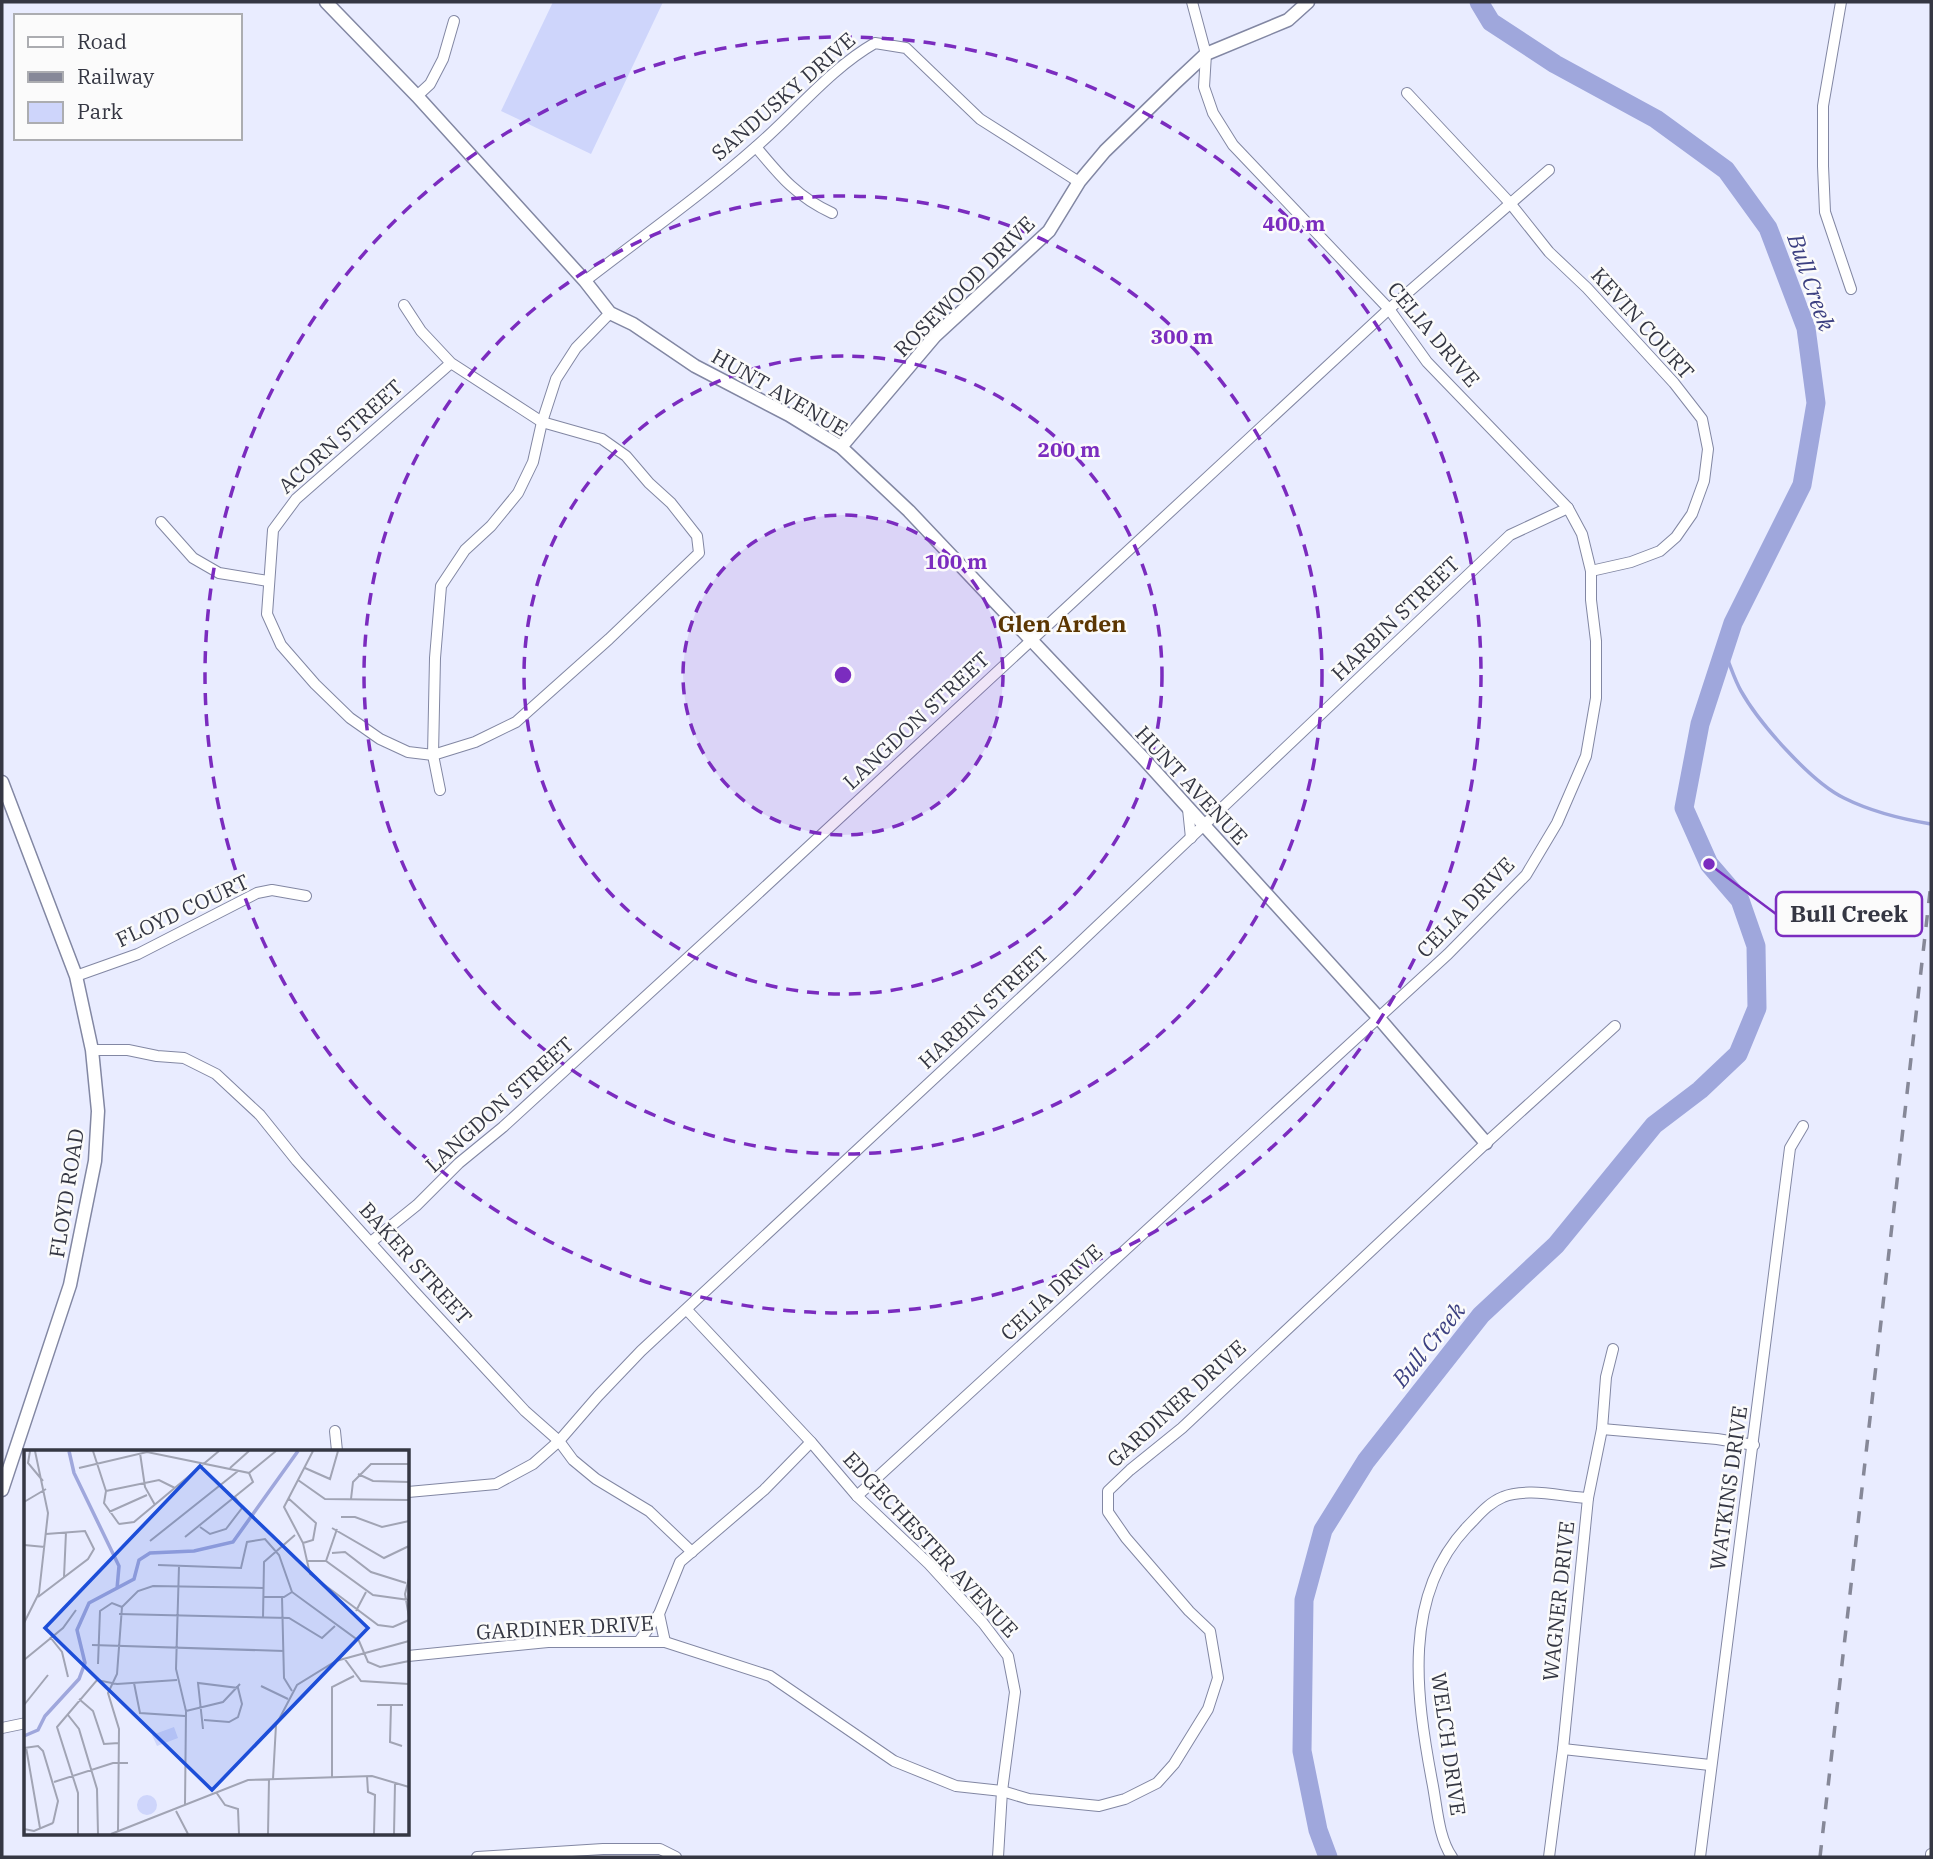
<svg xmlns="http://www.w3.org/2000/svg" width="1933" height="1859" viewBox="0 0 1933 1859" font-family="'IBM Plex Serif',serif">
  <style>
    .green { fill: #ced5fb }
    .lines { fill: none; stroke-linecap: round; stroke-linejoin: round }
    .stream { stroke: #9fa7dc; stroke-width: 3.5 }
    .river { stroke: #9fa7dc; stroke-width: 19 }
    .minor-casing { stroke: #8287a3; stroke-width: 12 }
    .tertiary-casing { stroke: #8287a3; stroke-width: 15 }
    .minor { stroke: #fff; stroke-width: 10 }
    .tertiary { stroke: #fff; stroke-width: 12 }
    .rail { stroke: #868898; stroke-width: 3.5; stroke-dasharray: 12 12; stroke-linecap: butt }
    .ring { fill: none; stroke: #7b2cbf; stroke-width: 3.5; stroke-dasharray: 12 9 }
    .labels { text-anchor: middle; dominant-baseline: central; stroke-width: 5; stroke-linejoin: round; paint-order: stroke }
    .street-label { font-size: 21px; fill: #353743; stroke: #fbfbfb }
    .water-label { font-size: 23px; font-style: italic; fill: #3c4081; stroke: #fbfbfb }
    .neighbourhood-label { font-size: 23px; font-weight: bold; fill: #5b3602; stroke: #fbfbfb }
    .inset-river { fill: none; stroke: #9fa7dc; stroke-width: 3.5 }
    .inset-road { fill: none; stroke: #a1a4b4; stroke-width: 2 }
    .view { fill: #1d4ed8; fill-opacity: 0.15; stroke: #1d4ed8; stroke-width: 3.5 }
    .inset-edge { fill: none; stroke: #353743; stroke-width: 3.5 }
    .centre { fill: #7b2cbf; stroke: #fbfbfb; stroke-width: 3.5 }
    .ring-label { font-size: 21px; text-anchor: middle; font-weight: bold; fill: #7b2cbf; stroke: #fbfbfb; stroke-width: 5; stroke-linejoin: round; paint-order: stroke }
    .leader { fill: none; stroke: #7b2cbf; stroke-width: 2.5 }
    .callout-dot { fill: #7b2cbf; stroke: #fbfbfb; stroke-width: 2.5 }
    .callout { fill: #fbfbfb; stroke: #7b2cbf; stroke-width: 2.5 }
    .callout-label { font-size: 23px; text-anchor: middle; font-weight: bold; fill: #353743 }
  </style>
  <rect width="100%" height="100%" fill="#e9ecff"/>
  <path class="green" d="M553 2H663L591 154 501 111Z"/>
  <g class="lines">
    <path class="stream" d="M1724 651C1730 664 1734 679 1741 691 1759 723 1811 782 1844 798 1872 812 1901 819 1931 824"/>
    <path class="river" d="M1328 1857 1318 1830 1302 1751 1304 1600 1323 1530 1366 1461 1481 1315 1556 1245 1654 1125 1700 1090 1738 1054 1757 1008 1756 946 1740 900 1709 864 1684 808 1700 724 1733 623 1802 485 1816 403 1806 328 1768 228 1726 170 1656 119 1555 64 1491 22 1479 2"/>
    <g class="minor-casing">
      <g id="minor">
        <path d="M1841 2 1823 106V166L1825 212 1851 289"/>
        <path d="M1407 93 1510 203 1549 252 1587 288 1674 383 1702 419 1708 449 1704 481 1692 514 1676 537 1660 551 1631 562 1591 571"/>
        <path d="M417 96 430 84 443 59 454 21"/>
        <path d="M756 147C780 176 797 197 832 213"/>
        <path d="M585 281C643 236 703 194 758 145 797 111 830 69 875 43L906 48 980 119 1079 182"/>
        <path d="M404 305 421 331 451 363 542 422 602 439 626 456 649 483 671 503 697 536 699 553 609 639 516 722 475 742 433 755 408 752 380 739 350 718 315 684 281 645 267 614 273 530 296 499 451 363"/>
        <path d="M161 522 193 558 219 573 268 581"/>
        <path d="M440 790 433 755 435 658 441 586 465 550 491 526 518 493 533 462 542 422 556 379 576 348 610 313"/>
        <path d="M1188 809 1191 838"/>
        <path d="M76 976 138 954 257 893 272 890 306 896"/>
        <path d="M92 1050H128L157 1056 184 1058 216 1074 260 1115 297 1161 413 1290 525 1411 559 1441 573 1460 596 1479 649 1511 692 1552"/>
        <path d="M371 1242 417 1205 459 1163 503 1127 752 899 1389 309 1549 170"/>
        <path d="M687 1310 811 1442 857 1496 929 1564 983 1623 1008 1656 1015 1692 1002 1791 998 1857"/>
        <path d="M1602 1429 1717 1439 1754 1445"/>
        <path d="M335 1431 337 1451"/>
        <path d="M408 1492 496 1484 533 1464 559 1441 598 1396 641 1351 1070 952 1510 535 1568 508"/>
        <path d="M857 1496 1448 954 1526 875 1557 823 1586 756 1596 698V641L1591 600V571L1582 534 1568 508 1427 362 1389 309 1233 145 1213 113 1204 87 1206 54 1192 2"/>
        <path d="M640 1640 659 1614"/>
        <path d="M665 1642 659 1614 680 1562 764 1490 811 1442"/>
        <path d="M408 1656 548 1642H665L770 1676 894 1761 956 1786 1002 1791 1029 1799 1099 1806 1125 1799 1157 1783 1174 1764 1208 1709 1218 1678 1210 1631 1189 1611 1126 1538 1108 1512V1491L1130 1470 1182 1428 1486 1143 1615 1026"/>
        <path d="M2 1728 26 1723"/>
        <path d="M1563 1749 1710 1765"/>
        <path d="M477 1857 603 1849H660L676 1857"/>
        <path d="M1452 1857C1438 1837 1437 1805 1432 1781 1416 1696 1402 1596 1467 1527 1478 1516 1488 1503 1503 1497 1525 1487 1564 1497 1588 1498"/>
        <path d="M1549 1857 1563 1749 1588 1498 1602 1429 1606 1377 1613 1349"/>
        <path d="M1700 1857 1790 1148 1803 1126"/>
        <path d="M1931 1857V1854"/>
      </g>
    </g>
    <g class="tertiary-casing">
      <g id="tertiary">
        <path d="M326 2 417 96 585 281 610 313 633 324 695 366 789 415 841 447 909 511 1144 759 1378 1017 1486 1143"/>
        <path d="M841 447 935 336 1049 231 1079 182 1105 151 1175 83 1206 54 1288 20 1308 2"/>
        <path d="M2 782 76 976 92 1050 98 1111 95 1161 70 1285 2 1490"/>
      </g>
    </g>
    <use href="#minor" class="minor"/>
    <use href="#tertiary" class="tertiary"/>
    <path class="rail" d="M1820 1857 1931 883"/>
  </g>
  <circle cx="843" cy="675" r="160" fill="#7b2cbf" fill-opacity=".12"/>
  <g class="ring">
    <circle cx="843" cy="675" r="160"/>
    <circle cx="843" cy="675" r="319"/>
    <circle cx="843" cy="675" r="479"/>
    <circle cx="843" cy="675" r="638"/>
  </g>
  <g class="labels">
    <g class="street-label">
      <text transform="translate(783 96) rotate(-41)">SANDUSKY DRIVE</text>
      <text transform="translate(964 286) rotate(-45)">ROSEWOOD DRIVE</text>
      <text transform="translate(1643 323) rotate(48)">KEVIN COURT</text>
      <text transform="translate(1434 334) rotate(50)">CELIA DRIVE</text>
      <text transform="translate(780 392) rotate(30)">HUNT AVENUE</text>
      <text transform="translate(340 436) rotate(-42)">ACORN STREET</text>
      <text transform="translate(1395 618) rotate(-44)">HARBIN STREET</text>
      <text transform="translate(916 720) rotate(-43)">LANGDON STREET</text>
      <text transform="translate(1192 785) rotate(47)">HUNT AVENUE</text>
      <text transform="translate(1465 907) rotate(-46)">CELIA DRIVE</text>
      <text transform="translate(182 910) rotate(-25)">FLOYD COURT</text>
      <text transform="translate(983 1007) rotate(-43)">HARBIN STREET</text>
      <text transform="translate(499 1104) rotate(-42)">LANGDON STREET</text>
      <text transform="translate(66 1193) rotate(-81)">FLOYD ROAD</text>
      <text transform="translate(416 1263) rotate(48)">BAKER STREET</text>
      <text transform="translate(1051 1292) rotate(-43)">CELIA DRIVE</text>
      <text transform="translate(1176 1403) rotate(-42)">GARDINER DRIVE</text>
      <text transform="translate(1728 1488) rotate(-82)">WATKINS DRIVE</text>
      <text transform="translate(931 1544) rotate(47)">EDGECHESTER AVENUE</text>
      <text transform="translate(1558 1601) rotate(-84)">WAGNER DRIVE</text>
      <text transform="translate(565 1627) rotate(-3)">GARDINER DRIVE</text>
      <text transform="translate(1449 1744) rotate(82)">WELCH DRIVE</text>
    </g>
    <g class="water-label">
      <text transform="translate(1812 282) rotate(71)">Bull Creek</text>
      <text transform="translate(1428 1344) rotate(-51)">Bull Creek</text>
    </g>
    <g class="neighbourhood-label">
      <text x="1062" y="623">Glen Arden</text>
    </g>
  </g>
  <g transform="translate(24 1450)">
    <rect width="385" height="385" fill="#e9ecff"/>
    <path d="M150 277 154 288 133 296 128 285ZM113 355a10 10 0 1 1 20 0a10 10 0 1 1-20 0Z" fill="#ced5fb"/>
    <path class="inset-river" d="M45 1 50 23 95 116 93 139M0 286 14 280 21 266 55 229 61 213 53 180 65 153 110 129 115 110 126 103 170 101 209 92 274 1"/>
    <path class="inset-road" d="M6 1 4 13 19 31M69 1 82 41 80 53 95 74M289 1 260 57 279 93 286 124 354 175 369 177 385 170M116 3 121 37 131 55M55 18 123 2 225 23 229 32 161 87M206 18 225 1M281 18 306 29 314 1M225 23 252 1M334 24 349 31 385 32M274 30 301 49 385 50M82 41 135 30 151 38M264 48 292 73 289 90 279 93M327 49 329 32 347 14H385M0 52 22 39M85 62 123 45M317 67H331L358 77 385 71M95 74 110 72 195 1M176 77 186 84 202 79 218 58 211 47M308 78 360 108 385 96M126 91 214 21M0 95 21 97M308 103 321 102 347 122 382 133M283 111H302L349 145 385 150M302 111 313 79M134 115 217 118 223 92 241 89 255 105 268 142 335 191 344 212 356 217 385 211M155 116 152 219 162 261 161 355M40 127 42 82M385 128 381 144 385 167M14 147 64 109 70 99 61 81 22 84M239 147H260L268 142M258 147 260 228 268 241M332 161 342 142M95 164 265 168 298 188 311 176M239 168 240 112 271 85M0 173 15 143 24 63 11 1M26 187 38 202 44 227M68 195 260 201M320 208 337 231 385 234M0 210 39 178 52 160M74 214 76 161 88 153 98 157M110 233 116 263 161 266M237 236 264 249M55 249 69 261 80 294 95 293M0 255 24 225M353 255H379M367 255 366 292 378 296M162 261 199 252 216 234M44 265 55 279 73 339 74 384M179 279 174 233 214 238 218 254 214 267 205 272 180 270M2 297 16 378M0 298 14 296 19 301 34 351 29 373M343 326 344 342 351 345 350 384M308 327V237L330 226M249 329 252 275 273 235 312 211 385 191M30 332 89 313H104M192 342 201 355 214 359 215 384M152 361 164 384M0 379 10 381 29 373M94 381 95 279 84 243 93 224 98 157 114 141 129 136 239 138M54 384V343L33 277 73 230 93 234 153 230M87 384 224 330 348 326 385 337M244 384 245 329M370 384 371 333"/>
    <path class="view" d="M176 16 344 178 188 340 21 178Z"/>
    <rect width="385" height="385" class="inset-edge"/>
  </g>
  <circle cx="843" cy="675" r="10" class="centre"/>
  <g class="ring-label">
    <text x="1294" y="231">400 m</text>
    <text x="1182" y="344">300 m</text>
    <text x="1069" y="457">200 m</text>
    <text x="956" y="569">100 m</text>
  </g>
  <path class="leader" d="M1709 864L1776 914"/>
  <circle class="callout-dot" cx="1709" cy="864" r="7"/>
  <rect class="callout" x="1776" y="892" width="146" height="44" rx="7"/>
  <g class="callout-label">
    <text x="1849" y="922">Bull Creek</text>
  </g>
  <rect width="1933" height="1859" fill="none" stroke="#353743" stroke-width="7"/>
  <rect x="14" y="14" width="228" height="126" fill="#fbfbfb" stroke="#acadb1" stroke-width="2"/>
  <rect x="28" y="37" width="35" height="10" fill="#ffffff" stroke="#acadb1" stroke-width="2"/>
  <text x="77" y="49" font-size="21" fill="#353743">Road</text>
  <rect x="28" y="72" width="35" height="10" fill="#868898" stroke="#acadb1" stroke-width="2"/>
  <text x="77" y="84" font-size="21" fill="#353743">Railway</text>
  <rect x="28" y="102" width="35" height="21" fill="#ced5fb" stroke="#acadb1" stroke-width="2"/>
  <text x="77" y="119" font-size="21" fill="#353743">Park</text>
</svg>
